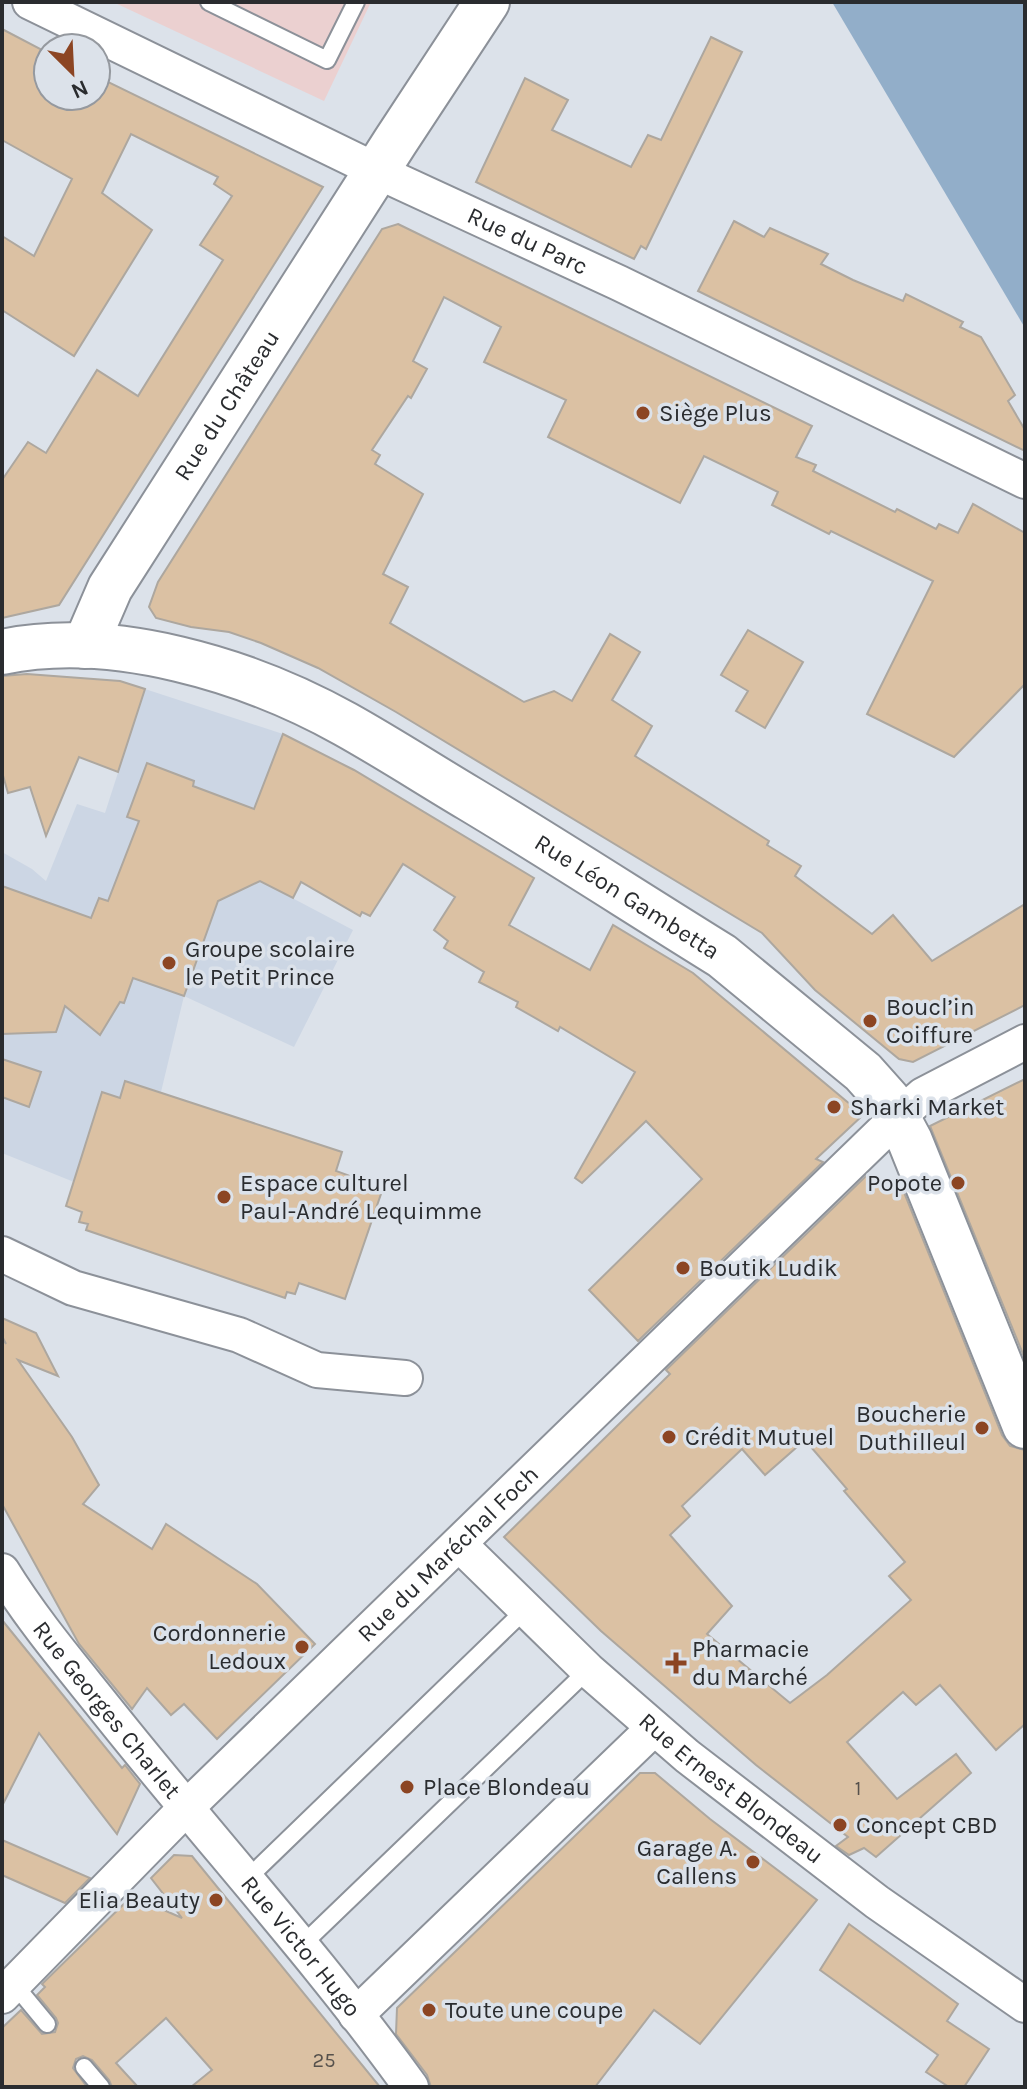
<svg xmlns="http://www.w3.org/2000/svg" width="1027" height="2089" viewBox="0 0 1027 2089" font-family="Karla,sans-serif">
  <style>
    .industrial { fill: #ebd0d0 }
    .built { fill: #ccd6e4 }
    .water { fill: #92aec9 }
    .building { fill: #dbc1a3; stroke: #ada79f; stroke-width: 2; fill-rule: evenodd }
    .lines { fill: none; stroke-linecap: round; stroke-linejoin: round }
    .lane-casing { stroke: #8c9199; stroke-width: 20 }
    .street-casing { stroke: #8c9199; stroke-width: 38 }
    .secondary-casing { stroke: #8c9199; stroke-width: 48 }
    .lane { stroke: #fff; stroke-width: 16 }
    .street { stroke: #fff; stroke-width: 34 }
    .secondary { stroke: #fff; stroke-width: 44 }
    .poi-dot { fill: #8c4523; stroke: #dce2ea; stroke-width: 3 }
    .labels { text-anchor: middle; dominant-baseline: central; stroke-width: 7; stroke-linejoin: round; paint-order: stroke }
    .number-label { font-size: 20px; fill: #56514c }
    .street-label { font-size: 24px; fill: #2a2c2f; stroke: #dce2ea }
    .poi-label { font-size: 24px; fill: #2a2c2f; stroke: #dce2ea; text-anchor: start }
  </style>
  <rect width="100%" height="100%" fill="#dce2ea"/>
  <path class="industrial" d="M113 2H371L324 101Z"/>
  <path class="built" d="M145 689 283 734 236 861 258 880 353 930 294 1047 184 996 161 1092 135 1084 133 1089 123 1086 120 1098 102 1092 74 1182 2 1153V852L32 869 46 881 77 804 105 813Z"/>
  <path class="water" d="M832 2H1025V328Z"/>
  <g class="building">
    <path d="M2 29 48 53V96H96V76L323 187 59 605 2 618V480L28 442 46 453 97 370 138 396 223 260 200 245 232 196 214 184 218 177 131 134 102 193 152 230 74 356 2 310V236L34 256 72 179 2 140Z"/>
    <path d="M711 37 742 52 646 249 641 246 634 259 476 182 525 78 568 100 552 130 631 167 648 135 661 140Z"/>
    <path d="M734 221 764 237 770 228 828 254 821 264 853 280 903 301 906 294 963 322 960 327 981 337 1015 395 1008 401 1025 430V451L698 291Z"/>
    <path d="M398 224 812 426 796 457 816 465 813 471 895 512 897 509 936 529 939 524 958 533 973 504 1025 533V684L954 757 867 714 933 581 831 531 829 534 772 505 778 492 704 456 680 503 548 437 566 400 484 362 501 327 444 297 413 361 427 369 411 398 408 396 372 450 380 455 375 464 423 494 383 574 408 587 390 623 524 702 554 691 572 701 610 634 640 652 612 700 652 726 635 756 769 841 767 845 801 866 795 876 872 934 893 915 932 961 1025 904V1005L913 1062 899 1059 815 990 762 933 396 712 318 668 261 643 229 632 191 627 156 618 149 607 158 582 382 229Z"/>
    <path d="M748 630 803 662 765 728 736 711 748 691 721 675Z"/>
    <path d="M27 674 120 681 145 689 118 772 79 757 46 836 30 787 8 793 2 772V676Z"/>
    <path d="M283 734 354 770 534 878 509 925 590 970 613 925 693 973 863 1115 816 1159 823 1162 638 1341 589 1290 702 1179 646 1121 582 1183 575 1178 635 1072 560 1027 558 1031 516 1007 518 1002 479 982 484 972 444 948 448 941 434 930 455 897 403 864 370 916 362 912 360 916 301 882 293 898 260 881 218 901 184 996 133 978 124 1003 120 1002 100 1035 65 1006 56 1032 2 1034V886L91 918 99 898 108 901 139 821 127 817 147 763 194 781 193 786 254 809Z"/>
    <path d="M2 1059 41 1072 29 1107 2 1097Z"/>
    <path d="M1025 1079V1359L930 1126Z"/>
    <path d="M125 1081 342 1152 336 1171 383 1188 345 1299 299 1283 295 1294 287 1292 285 1298 86 1230 88 1224 79 1222 82 1212 66 1206 102 1092 120 1098Z"/>
    <path d="M867 1175 901 1185 1002 1435 1010 1446 1025 1450V1724L996 1750 940 1685 916 1705 903 1692 847 1742 897 1799 956 1754 971 1773 876 1857 864 1848 849 1855 836 1846 848 1837 756 1765 601 1631 504 1537 670 1374 666 1370ZM805 1440 847 1489 844 1491 905 1562 889 1576 911 1600 827 1675 790 1703 707 1634 732 1606 670 1535 690 1516 682 1506 742 1449 765 1475Z"/>
    <path d="M2 1318 36 1333 58 1376 18 1360 72 1437 99 1485 83 1504 152 1549 166 1524 257 1584 315 1644 217 1739 184 1704 171 1715 147 1688 132 1709 79 1644 2 1504V1337L6 1344 2 1336Z"/>
    <path d="M2 1620 122 1768 125 1765 140 1784 117 1834 39 1733 2 1806Z"/>
    <path d="M640 1773H655L710 1819 817 1900 700 2044 654 2010 595 2087H431L427 2075 396 2034 397 2008Z"/>
    <path d="M2 1840 90 1878 65 1903 2 1875Z"/>
    <path d="M174 1855 192 1856 380 2087H191L212 2070 166 2018 116 2063 138 2087H112L109 2080 92 2060 83 2056 76 2059 73 2068 87 2087H2V2028L21 2010 42 2034 55 2032 58 2023 56 2018 37 1995 45 1987 42 1984 132 1896 182 1918 151 1878Z"/>
    <path d="M849 1924 958 2004 947 2021 989 2049 964 2087H949L926 2072 938 2055 820 1970Z"/>
  </g>
  <g class="lines">
    <g class="lane-casing">
      <g id="lane">
        <path d="M209 2 327 60 356 2"/>
        <path d="M247 1879 526 1609"/>
        <path d="M302 1945 588 1670"/>
        <path d="M14 1984 47 2024"/>
        <path d="M84 2067 101 2087"/>
      </g>
    </g>
    <g class="street-casing">
      <g id="street">
        <path id="s1" d="M30 2 398 181 619 283 1025 481"/>
        <path d="M2 1254 73 1288 239 1335 317 1370 405 1378"/>
        <path id="s2" d="M459 1544 588 1670 687 1756 877 1902 1025 2005"/>
        <path id="s3" d="M2 1571C34 1623 74 1669 112 1717 211 1841 318 1958 411 2087"/>
        <path id="s4" d="M2 1996 185 1809 899 1116 923 1095 1025 1042"/>
        <path d="M356 2015 654 1728"/>
      </g>
    </g>
    <g class="secondary-casing">
      <g id="secondary">
        <path id="s5" d="M85 646 110 588 395 142 487 2"/>
        <path id="s6" d="M2 652C113 629 248 670 345 724 388 748 428 774 470 799 555 850 638 904 722 956L863 1072 888 1100 910 1141 1025 1426"/>
      </g>
    </g>
    <use href="#lane" class="lane"/>
    <use href="#street" class="street"/>
    <use href="#secondary" class="secondary"/>
  </g>
  <g class="poi-dot">
    <circle cx="643" cy="413" r="8"/>
    <circle cx="169" cy="963" r="8"/>
    <circle cx="870" cy="1021" r="8"/>
    <circle cx="834" cy="1107" r="8"/>
    <circle cx="958" cy="1183" r="8"/>
    <circle cx="224" cy="1197" r="8"/>
    <circle cx="683" cy="1268" r="8"/>
    <circle cx="982" cy="1428" r="8"/>
    <circle cx="669" cy="1437" r="8"/>
    <circle cx="302" cy="1647" r="8"/>
    <path d="M672 1651h8v8h8v8h-8v8h-8v-8h-8v-8h8z"/>
    <circle cx="407" cy="1787" r="8"/>
    <circle cx="840" cy="1825" r="8"/>
    <circle cx="753" cy="1862" r="8"/>
    <circle cx="216" cy="1900" r="8"/>
    <circle cx="429" cy="2010" r="8"/>
  </g>
  <g class="labels">
    <g class="number-label">
      <text x="858" y="1788">1</text>
      <text x="324" y="2060">25</text>
    </g>
    <g class="street-label">
      <text stroke="none"><textPath href="#s1" startOffset="552">Rue du Parc</textPath></text>
      <text stroke="none"><textPath href="#s5" startOffset="280">Rue du Château</textPath></text>
      <text stroke="none"><textPath href="#s6" startOffset="688">Rue Léon Gambetta</textPath></text>
      <text stroke="none"><textPath href="#s4" startOffset="628">Rue du Maréchal Foch</textPath></text>
      <text stroke="none"><textPath href="#s3" startOffset="174">Rue Georges Charlet</textPath></text>
      <text stroke="none"><textPath href="#s2" startOffset="366">Rue Ernest Blondeau</textPath></text>
      <text stroke="none"><textPath href="#s3" startOffset="480">Rue Victor Hugo</textPath></text>
    </g>
    <g class="poi-label">
      <text x="659" y="413">Siège Plus</text>
      <text x="185" y="949">Groupe scolaire<tspan x="185" dy="28">le Petit Prince</tspan></text>
      <text x="886" y="1007">Boucl’in<tspan x="886" dy="28">Coiffure</tspan></text>
      <text x="850" y="1107">Sharki Market</text>
      <text x="240" y="1183">Espace culturel<tspan x="240" dy="28">Paul-André Lequimme</tspan></text>
      <text x="942" y="1183" text-anchor="end">Popote</text>
      <text x="699" y="1268">Boutik Ludik</text>
      <text x="966" y="1414" text-anchor="end">Boucherie<tspan x="966" dy="28">Duthilleul</tspan></text>
      <text x="685" y="1437">Crédit Mutuel</text>
      <text x="286" y="1633" text-anchor="end">Cordonnerie<tspan x="286" dy="28">Ledoux</tspan></text>
      <text x="692" y="1649">Pharmacie<tspan x="692" dy="28">du Marché</tspan></text>
      <text x="423" y="1787">Place Blondeau</text>
      <text x="856" y="1825">Concept CBD</text>
      <text x="737" y="1848" text-anchor="end">Garage A.<tspan x="737" dy="28">Callens</tspan></text>
      <text x="200" y="1900" text-anchor="end">Elia Beauty</text>
      <text x="445" y="2010">Toute une coupe</text>
    </g>
  </g>
  <rect width="1027" height="2089" fill="none" stroke="#2a2c2f" stroke-width="8"/>
  <g transform="translate(72 72) rotate(156)"><circle r="38" fill="#dce2ea" stroke="#95999f" stroke-width="2"/>
  <path d="M0-6L14 30L0 20L-14 30Z" fill="#8c4523"/>
  <text y="-12" font-size="22" font-weight="bold" text-anchor="middle" fill="#2a2c2f">N</text>
  </g>
</svg>
